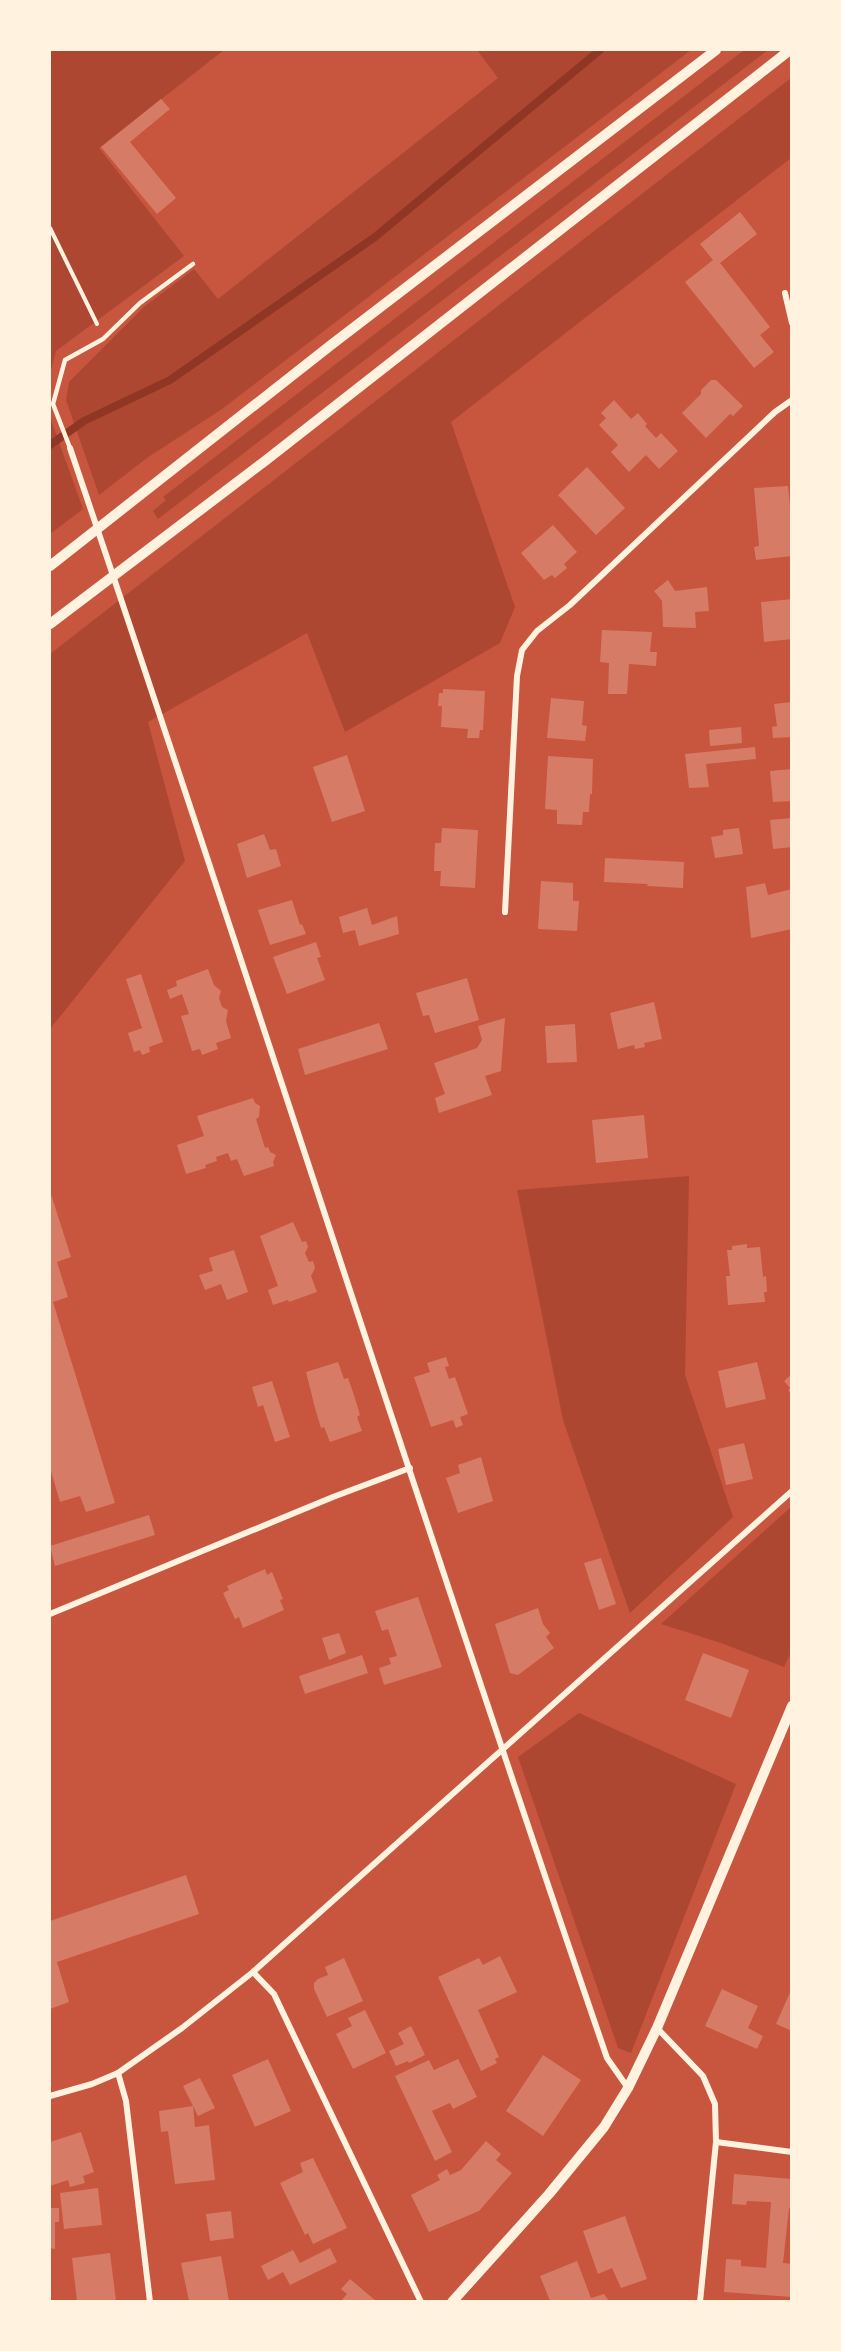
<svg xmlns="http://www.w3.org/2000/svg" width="841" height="2351" viewBox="0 0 841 2351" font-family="Raleway,sans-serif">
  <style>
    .green { fill: #ae4732 }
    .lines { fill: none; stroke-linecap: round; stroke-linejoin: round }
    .stream { stroke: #8f3625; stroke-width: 8 }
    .building { fill: #d67c66 }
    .path { stroke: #fff3e0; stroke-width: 4 }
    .service { stroke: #fff3e0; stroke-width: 4.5 }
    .minor { stroke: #fff3e0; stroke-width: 6 }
    .tertiary { stroke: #fff3e0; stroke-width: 10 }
  </style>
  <rect width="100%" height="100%" fill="#c8553d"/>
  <g class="green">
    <path d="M50 50H224L99 148 184 256 56 351 50 374Z"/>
    <path d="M477 50H691L222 409 147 458 99 495 66 400 69 382 145 306 194 269 218 299 498 78Z"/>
    <path d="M744 50H768L158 519 153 511 166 500 163 497Z"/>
    <path d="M791 78V158L451 422 515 607 500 643 345 732 307 633 148 722 185 861 50 1029V654Z"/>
    <path d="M50 417 83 509 50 534Z"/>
    <path d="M689 1176 685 1375 733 1517 630 1613 563 1420 517 1190Z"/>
    <path d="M791 1507 792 1650 784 1667 721 1643 661 1624Z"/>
    <path d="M579 1713 736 1784 631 2053 618 2048 518 1757Z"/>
  </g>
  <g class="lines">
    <path class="stream" d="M50 445 84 421 170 380 375 237 600 50"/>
  </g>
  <g class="building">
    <path d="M161 99 170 109 130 142 176 198 157 214 101 147Z"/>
    <path d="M740 212 757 234 720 263 770 327 760 335 774 352 754 368 685 282 713 260 700 244Z"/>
    <path d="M711 380H716L743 406 733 416 730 414 706 438 682 413 701 394V390Z"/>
    <path d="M614 400 631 419 638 413 647 424 645 426 656 438 661 433 678 451 659 469 646 455 629 472 611 452 618 445 599 425 606 418 601 413Z"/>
    <path d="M587 467 625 508 596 535 558 495Z"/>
    <path d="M788 486 792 526V556L756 560 754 547 759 546 754 488Z"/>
    <path d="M553 525 577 552 564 564 567 568 555 578 552 575 544 580 521 553Z"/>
    <path d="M668 580 675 591 707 587 709 611 695 612 696 628 663 627 662 601 654 591Z"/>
    <path d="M792 599V639L764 642 761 602Z"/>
    <path d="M602 630 652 632 650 652H657L656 666 629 664 627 694H608L609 663 600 662Z"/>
    <path d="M443 689 485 691 483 730H480L479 738H467L468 729 441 727 442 706H438L439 693H443Z"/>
    <path d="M551 698 584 701 582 725 587 726 585 741 547 738Z"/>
    <path d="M792 702V737L773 738 772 727 777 726 774 704Z"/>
    <path d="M741 727 742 743 710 746 709 730Z"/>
    <path d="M755 747 756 759 706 764 709 787 689 788 685 754Z"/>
    <path d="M347 755 365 811 332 822 313 767Z"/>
    <path d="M548 756 593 759 592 794H590L589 812H583L582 825 557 824V810L545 809Z"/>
    <path d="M792 769V801L773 802 770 771Z"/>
    <path d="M792 818V847L773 849 770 820Z"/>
    <path d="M442 828 478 830 475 888 440 886 441 871H434L435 843H441Z"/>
    <path d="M739 828 743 854 715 858 711 837 723 835V830Z"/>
    <path d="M264 834 270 850 276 849 281 866 247 878 237 844Z"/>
    <path d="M605 858 684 862 683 888 647 886 648 884 604 882Z"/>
    <path d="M541 881 573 883V901H579L577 931 538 929Z"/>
    <path d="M765 883 768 895 792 889V929L751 938 746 887Z"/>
    <path d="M292 900 300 925 302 924 306 934 270 945 258 910Z"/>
    <path d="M367 908 372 925 397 916 399 934 359 946 355 930 343 933 339 917Z"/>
    <path d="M316 942 321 957 317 958 325 980 287 994 273 957Z"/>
    <path d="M208 969 214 985 221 991 219 998 222 1007 228 1010 226 1021 231 1038 216 1043 218 1049 202 1055 200 1049 192 1051 181 1016 189 1014 182 994 170 999 167 990 177 986 176 981Z"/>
    <path d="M141 974 163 1042 149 1047 150 1052 142 1055 140 1050 134 1052 128 1033 142 1028 126 979Z"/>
    <path d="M467 978 479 1020 435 1033 429 1015 423 1016 416 993Z"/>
    <path d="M654 1002 662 1039 644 1043 645 1047 635 1049 634 1045 618 1049 610 1013Z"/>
    <path d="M505 1018 501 1071 485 1076 492 1095 439 1113 435 1098 445 1094 434 1063 477 1048 482 1040 478 1026Z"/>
    <path d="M379 1023 388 1049 305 1075 298 1049Z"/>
    <path d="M575 1024 577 1062 547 1063 545 1026Z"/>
    <path d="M253 1098 255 1103 260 1106 259 1117 256 1119 265 1148 268 1147 270 1152 276 1155 273 1162 274 1166 244 1176 237 1159 231 1161 228 1153 216 1157 217 1161 205 1165 206 1168 186 1174 177 1145 204 1136 197 1116Z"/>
    <path d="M644 1115 648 1158 596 1163 592 1120Z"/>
    <path d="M50 1191 71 1257 57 1262 68 1297 53 1302 115 1503 86 1512 80 1496 60 1502 50 1468Z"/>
    <path d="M293 1222 302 1242 306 1241 308 1247 305 1253 309 1262 313 1261 315 1268 311 1276 317 1292 289 1302 288 1300 273 1305 268 1290 278 1286 260 1236Z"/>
    <path d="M747 1244V1248L760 1247 763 1277 766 1276 767 1292H764L765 1302 728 1305 726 1276H730L727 1250H732V1246Z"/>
    <path d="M234 1250 248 1292 227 1300 221 1284 205 1290 199 1275 213 1271 209 1258Z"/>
    <path d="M446 1357 449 1366 445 1367 449 1379 455 1377 468 1414 460 1417 463 1425 456 1428 453 1420 431 1427 414 1377 430 1372 427 1363Z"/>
    <path d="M338 1362 344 1379 348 1378 354 1395 360 1415 357 1417 362 1431 330 1442 324 1427 321 1428 315 1408 306 1372Z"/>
    <path d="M757 1362 766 1399 726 1408 718 1371Z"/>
    <path d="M792 1374V1395L788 1390 790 1388 784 1381Z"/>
    <path d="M272 1381 290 1437 275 1442 263 1405 258 1407 252 1387Z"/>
    <path d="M744 1443 753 1479 726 1485 718 1449Z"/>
    <path d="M481 1457 493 1501 458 1513 446 1478 460 1473 458 1465Z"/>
    <path d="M149 1515 155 1535 55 1566 50 1546Z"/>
    <path d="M601 1558 616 1604 599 1610 584 1563Z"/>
    <path d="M265 1569 267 1575 272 1572 283 1599 280 1600 284 1610 243 1628 239 1617 235 1619 223 1593 229 1590 227 1586Z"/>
    <path d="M418 1597 442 1667 384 1685 379 1668 391 1664 389 1658 397 1656 388 1629 382 1631 375 1611Z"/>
    <path d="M538 1608 543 1624 550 1633 546 1637 554 1648 518 1675 510 1673 495 1624Z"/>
    <path d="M339 1633 346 1653 329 1660 322 1638Z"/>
    <path d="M703 1653 749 1670 731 1718 685 1700Z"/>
    <path d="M362 1655 368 1673 305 1694 299 1676Z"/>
    <path d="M186 1875 199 1914 57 1962 69 2002 50 2009V1921Z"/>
    <path d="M500 1956 517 1992 478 2010 499 2057 495 2059 497 2063 481 2071 438 1977 479 1958 483 1965Z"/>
    <path d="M344 1958 363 2001 327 2017 314 1989V1983L318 1979 328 1975 325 1967Z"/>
    <path d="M792 1988V2031L776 2024Z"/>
    <path d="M722 1989 758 2006 748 2028 763 2036 757 2049 705 2026Z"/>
    <path d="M365 2010 386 2053 353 2069 336 2034 352 2026 348 2018Z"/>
    <path d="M411 2026 425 2055 409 2063 408 2061 396 2066 389 2051 404 2044 398 2033Z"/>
    <path d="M543 2055 581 2080 543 2136 506 2111Z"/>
    <path d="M268 2059 291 2111 255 2127 232 2075Z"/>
    <path d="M458 2059 477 2097 453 2109 450 2103 432 2111 452 2152 435 2161 395 2076 429 2060 434 2070Z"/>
    <path d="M200 2078 215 2108 198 2116 183 2086Z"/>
    <path d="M193 2106 195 2127 209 2125 215 2180 175 2184 168 2131 161 2132 159 2111Z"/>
    <path d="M81 2132 94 2172 83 2176 85 2183 70 2187 68 2180 50 2186V2142Z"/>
    <path d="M486 2141 501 2154 496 2160 512 2173 479 2211 429 2232 411 2195 440 2180 437 2175 447 2169 450 2175 461 2170Z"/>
    <path d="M313 2158 347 2228 313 2244 308 2233 305 2235 280 2183 303 2172 300 2163Z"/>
    <path d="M734 2174 792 2179V2208H789L783 2263 792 2264V2297L724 2292 726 2259 741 2260V2266L766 2268 771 2202 747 2201 746 2205 732 2204Z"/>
    <path d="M98 2188 102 2225 64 2229 60 2193Z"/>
    <path d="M50 2208H59V2222H55V2249L50 2248Z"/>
    <path d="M231 2211 234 2238 210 2241 206 2214Z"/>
    <path d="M625 2216 647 2279 621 2288 612 2268 598 2274 583 2231Z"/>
    <path d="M330 2248 337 2262 290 2285 283 2272 268 2280 261 2266 293 2250 300 2263Z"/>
    <path d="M110 2253 116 2301H77L72 2258Z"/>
    <path d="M221 2256 229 2301H189L181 2263Z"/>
    <path d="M577 2261 591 2298 604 2294 609 2301H550L540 2276Z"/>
    <path d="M350 2279 376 2301H341L347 2294 341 2289Z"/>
  </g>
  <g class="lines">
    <path class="path" d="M50 228 97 324"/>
    <path class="service" d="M70 448 53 404 65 360 103 339 140 303 193 264"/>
    <g class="minor">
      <path d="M785 293 792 323"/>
      <path d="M70 448C252 984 423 1523 607 2058L628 2088"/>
      <path d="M505 912 517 676 522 650 537 631 570 605 775 412 792 400"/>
      <path d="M50 1614 333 1497 410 1468"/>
      <path d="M253 1972 274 1994 421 2302"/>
      <path d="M657 2028 703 2076 715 2104 716 2142 700 2302"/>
      <path d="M118 2073 126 2101 150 2302"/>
      <path d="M50 2096 92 2084 118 2073 182 2028 253 1972 792 1491"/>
      <path d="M716 2142 792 2152"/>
    </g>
    <g class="tertiary">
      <path d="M50 566 331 345 716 50"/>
      <path d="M50 624 265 461 790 50"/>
      <path d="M452 2302 549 2194 604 2127 628 2088 657 2028 792 1706"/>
    </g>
  </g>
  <rect width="841" height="2351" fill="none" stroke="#fff3e0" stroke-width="102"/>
</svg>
